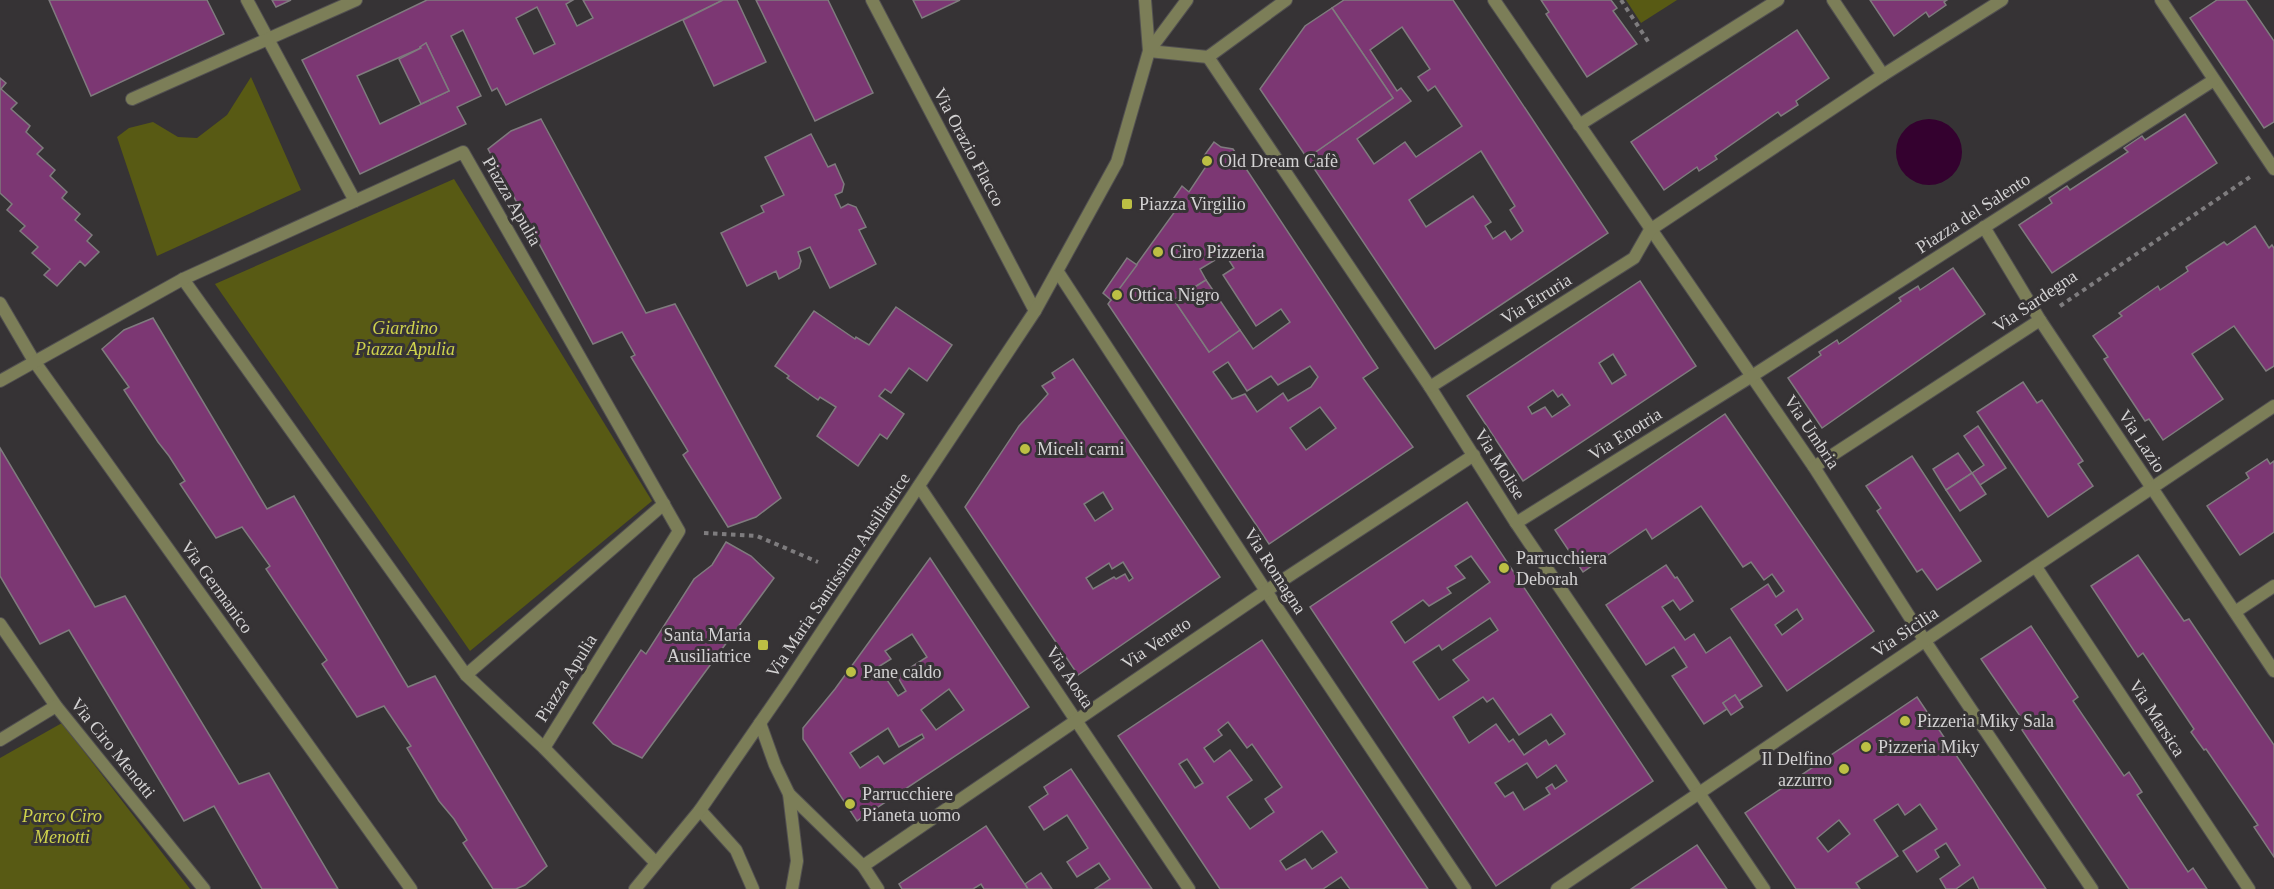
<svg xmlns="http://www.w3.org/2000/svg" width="2274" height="889" viewBox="0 0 2274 889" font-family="'Times New Roman',serif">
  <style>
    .green { fill: #585a14 }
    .water { fill: #34012f }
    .building { fill: #7c3773; stroke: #7f7b7e; stroke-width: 1.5; fill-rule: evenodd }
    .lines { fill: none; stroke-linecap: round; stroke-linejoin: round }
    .minor-casing { stroke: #525051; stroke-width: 14 }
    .tertiary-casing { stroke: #525051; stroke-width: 14 }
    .path { stroke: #7e7c7e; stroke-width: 4; stroke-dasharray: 4.5 4.5; stroke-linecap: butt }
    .minor { stroke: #7c7e58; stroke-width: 12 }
    .tertiary { stroke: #7c7e58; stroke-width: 12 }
    .poi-dot { fill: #bcbf44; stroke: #363335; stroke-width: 2 }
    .labels { text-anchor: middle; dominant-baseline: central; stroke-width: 6; stroke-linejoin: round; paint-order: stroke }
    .street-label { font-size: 18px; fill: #d3d2d3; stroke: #363335 }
    .poi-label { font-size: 18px; fill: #d3d2d3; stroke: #363335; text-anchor: start }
    .park-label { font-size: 18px; font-style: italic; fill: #ced24c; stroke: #363335 }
  </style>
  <rect width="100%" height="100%" fill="#363335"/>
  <g class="green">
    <path d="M1626 0H1677L1641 23Z"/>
    <path d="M251 77 301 190 157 256 117 137 129 128 153 122 178 137 197 138 227 115Z"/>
    <path d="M454 179 652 501 470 651 215 284Z"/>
    <path d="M62 723 190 889H0V758Z"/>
  </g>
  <circle class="water" cx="1929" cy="152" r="33"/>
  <g class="building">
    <path d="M49 0H207L224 34 91 96Z"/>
    <path d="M272 0H291L276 7Z"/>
    <path d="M427 0H573L566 4 577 26 593 18 583 0H723L506 105 497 88 492 91 463 30 451 36 481 96 457 107 466 124 360 174 302 60ZM537 7 555 44 534 54 516 18ZM426 43 449 91 380 124 357 76 421 48 420 47Z"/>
    <path d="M723 0H737L766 62 714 86 683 20Z"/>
    <path d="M756 0H828L873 93 815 121Z"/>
    <path d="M913 0H960L922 18Z"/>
    <path d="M1344 0H1453L1608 233 1435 349 1307 158 1393 98 1332 8ZM1402 27 1430 69 1418 77 1428 91 1435 86 1462 126 1416 157 1405 142 1374 164 1357 139 1411 101 1401 88 1397 91 1370 50ZM1481 151 1515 206 1510 210 1523 231 1511 240 1505 231 1493 239 1485 226 1491 222 1473 196 1426 227 1409 200Z"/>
    <path d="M1541 0H1611L1617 8 1613 11 1637 44 1587 77 1546 14 1549 12Z"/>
    <path d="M1870 0H1947L1944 2 1946 5 1929 17 1926 12 1894 36Z"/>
    <path d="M2217 0H2246L2274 41V122L2264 128 2190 18Z"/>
    <path d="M1332 8 1393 98 1307 158 1260 89 1305 26Z"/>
    <path d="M1797 30 1829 78 1796 101 1798 105 1781 116 1778 112 1715 156 1717 159 1699 171 1697 167 1664 190 1631 142Z"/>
    <path d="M426 43 449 91 421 104 399 59 421 48 420 47Z"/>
    <path d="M0 78 6 83 1 89 17 103 11 109 30 126 26 132 43 148 37 154 55 170 50 176 67 192 62 198 80 214 75 220 92 235 87 241 99 252 85 266 80 261 57 286 44 275 50 269 32 253 38 247 20 231 25 226 7 210 12 204 0 193Z"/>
    <path d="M2185 114 2217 163 2052 273 2019 225 2052 203 2049 198 2067 186 2070 190 2128 152 2124 148 2142 136 2145 140Z"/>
    <path d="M541 119 646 313 675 304 781 498 756 517 728 527 683 455 688 451 631 357 635 355 622 332 593 344 488 149 511 131Z"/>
    <path d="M811 134 828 167 835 164 844 184 842 192 835 195 841 208 848 204 856 207 866 227 859 230 876 264 830 288 810 247 798 252 801 261 799 268 779 279 776 271 747 286 721 233 764 212 761 206 784 195 765 157Z"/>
    <path d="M1214 142 1221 147 1233 149 1378 368 1363 378 1413 447 1269 544 1108 304 1176 210 1169 205 1182 186 1189 192 1207 165 1201 160ZM1225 254 1234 268 1223 275 1256 326 1281 309 1290 322 1253 349 1240 330 1209 352 1174 300 1206 280 1200 269ZM1228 362 1247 391 1271 376 1278 385 1310 366 1318 377 1311 387 1288 401 1283 393 1257 412 1245 394 1232 399 1213 372ZM1320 407 1336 428 1306 450 1290 428Z"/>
    <path d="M2255 226 2269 248 2272 245 2274 248V366L2266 371 2234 326 2192 354 2223 399 2163 440 2149 419 2145 421 2104 359 2108 357 2093 336 2122 316 2119 313 2158 286 2160 290 2188 271 2186 267 2224 242 2227 245Z"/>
    <path d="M1127 258 1137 265 1111 300 1103 293Z"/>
    <path d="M1953 268 1985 314 1822 428 1788 378 1821 355 1819 352 1837 340 1839 344 1901 301 1899 298 1918 286 1920 290Z"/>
    <path d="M1206 280 1240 330 1209 352 1174 300Z"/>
    <path d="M1640 281 1696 366 1523 481 1467 396ZM1613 354 1626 375 1612 384 1599 363ZM1553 390 1558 397 1562 394 1570 405 1552 417 1545 407 1532 414 1528 407Z"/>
    <path d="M896 307 952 345 927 381 909 368 891 393 885 389 879 396 904 414 887 439 880 434 858 466 817 436 836 407 820 397 818 400 787 378 789 376 775 366 814 311 855 339 856 337 869 345Z"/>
    <path d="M153 318 267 509 294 496 408 687 435 676 547 866 525 885 516 889H493L463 843 467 840 454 819 439 801 407 748 411 746 384 706 357 717 322 664 327 660 266 569 270 566 242 527 216 538 180 484 185 481 169 456 158 442 124 390 129 387 102 349 124 330Z"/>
    <path d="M1073 359 1220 577 1078 675 965 507 1019 426 1048 394 1042 386 1055 378 1052 373ZM1103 492 1113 509 1095 521 1084 504ZM1123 562 1133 578 1129 581 1125 574 1116 579 1114 577 1093 589 1086 578 1109 563 1112 569Z"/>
    <path d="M2023 382 2037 403 2042 400 2083 461 2078 464 2093 486 2048 517 1977 412Z"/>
    <path d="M1725 414 1874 631 1787 691 1731 609 1768 584 1776 597 1784 591 1772 574 1764 580 1751 562 1743 567 1701 506 1652 539 1646 529 1583 572 1555 530ZM1797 609 1803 619 1782 635 1775 625Z"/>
    <path d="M1978 426 2006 468 1980 485 1972 473 1984 465 1964 436Z"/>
    <path d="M0 448 95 607 125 596 239 784 269 773 338 889H262L214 806 184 821 69 630 40 644 0 576Z"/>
    <path d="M1958 453 1972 473 1946 490 1933 469Z"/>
    <path d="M1912 456 1981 561 1937 590 1922 569 1917 572 1877 511 1881 508 1866 486Z"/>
    <path d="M2267 459 2270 464 2274 461V532L2240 555 2207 506 2249 478 2246 473Z"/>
    <path d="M1972 473 1986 494 1960 511 1946 490Z"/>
    <path d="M1467 502 1653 781 1496 886 1310 607ZM1471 556 1490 582 1405 643 1391 622 1423 600 1429 606 1451 593 1447 588 1465 578 1455 566ZM1490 618 1498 630 1453 660 1469 680 1439 700 1413 662 1439 645 1442 650ZM1483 697 1487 702 1493 698 1519 735 1551 714 1565 734 1549 745 1546 740 1524 755 1513 739 1509 742 1496 724 1469 743 1453 717ZM1527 763 1537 778 1556 765 1567 781 1555 789 1552 784 1546 788 1550 794 1524 810 1513 792 1505 797 1495 783Z"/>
    <path d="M726 542 751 556 774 578 642 758 613 744 593 723 641 650 646 654 694 579 712 565Z"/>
    <path d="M2138 555 2184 621 2189 619 2274 745V857L2254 827 2258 825 2206 749 2204 750 2191 732 2194 729 2143 653 2138 657 2091 586Z"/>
    <path d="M930 558 1029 707 857 821 803 739V728L835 689ZM912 634 927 657 897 676 906 691 898 696 878 667 891 659 885 651ZM949 689 964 710 936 730 921 710ZM888 728 899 747 922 734 924 738 884 764 878 756 860 768 850 753Z"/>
    <path d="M1666 565 1675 578 1677 577 1693 601 1680 610 1673 600 1662 607 1685 640 1694 634 1706 653 1730 637 1762 686 1739 701 1735 695 1723 703 1727 709 1704 724 1672 676 1687 667 1674 647 1646 665 1606 605Z"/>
    <path d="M2031 626 2078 697 2073 701 2124 776 2129 772 2142 792 2137 795 2188 872 2193 868 2207 889H2129L2022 730 2027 726 1981 659Z"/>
    <path d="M1262 640 1428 889H1350L1341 877 1323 889H1220L1118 736ZM1228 722 1247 748 1252 744 1282 787 1265 799 1274 812 1250 829 1227 797 1252 780 1230 750 1214 762 1204 748 1222 735 1218 730ZM1187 759 1203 783 1195 788 1179 764ZM1322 831 1337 852 1312 869 1305 859 1286 870 1280 861Z"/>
    <path d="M1735 695 1743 707 1731 715 1723 703Z"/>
    <path d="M1917 697 2046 889H1979L1973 877 1956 889H1946L1940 879 1960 865 1946 843 1935 850 1939 857 1917 872 1903 851 1937 829 1920 804 1905 815 1898 804 1874 820 1898 856 1856 883 1860 889H1796L1745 813ZM1839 820 1850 834 1828 852 1817 838Z"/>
    <path d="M1071 769 1152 889H1095L1110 879 1099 863 1077 877 1067 862 1088 848 1067 815 1044 830 1029 807 1048 794 1044 787Z"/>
    <path d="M986 826 1028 889H984L981 884 973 889H902L899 884Z"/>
    <path d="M1697 845 1727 889H1631Z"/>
    <path d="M1041 873 1052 889H1028L1025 884Z"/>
  </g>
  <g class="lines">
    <g class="minor-casing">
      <g id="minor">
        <path d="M247 0 355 201"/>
        <path d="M872 0 1035 311"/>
        <path d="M1145 0 1149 51"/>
        <path d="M1494 0 1814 467 1925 641 2092 889"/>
        <path d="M1833 0 1883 75"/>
        <path d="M2161 0 2274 169"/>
        <path d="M1208 57 1430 387 1516 523 1764 889"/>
        <path d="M132 99 356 0"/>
        <path d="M1579 125 1778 0"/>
        <path d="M1984 227 2040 320 2274 671"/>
        <path d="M1058 272 1266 591 1465 889"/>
        <path d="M183 279 466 675 544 748 656 863"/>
        <path d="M0 303 34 361 411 889"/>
        <path d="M0 381 183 279 463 152 679 531 544 748"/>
        <path d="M1430 387 1634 258 1650 230 1883 75 2002 0"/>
        <path d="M1814 467 2040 320"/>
        <path d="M919 486 1189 889"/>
        <path d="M1516 523 1752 376 2214 80"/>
        <path d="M2036 567 2249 889"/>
        <path d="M2235 612 2274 586"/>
        <path d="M0 624 56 706 204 889"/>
        <path d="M466 675 664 504"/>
        <path d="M760 723 775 765 789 794 797 861 792 889"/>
        <path d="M0 740 56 706"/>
        <path d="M789 794 863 866 878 889"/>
        <path d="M700 810 736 850 753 889"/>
        <path d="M863 866 1266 591 1474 455"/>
        <path d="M1557 889C1795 726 2035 567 2274 406"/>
      </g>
    </g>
    <g class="tertiary-casing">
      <g id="tertiary">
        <path d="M1149 51 1208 57 1286 0"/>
        <path d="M635 889 700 810 787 684 1035 311 1117 162 1149 51 1187 0"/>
      </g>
    </g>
    <g class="path">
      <path d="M1621 0 1649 43"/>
      <path d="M2060 306 2250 177"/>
      <path d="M704 533 757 536 818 562"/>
    </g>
    <use href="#minor" class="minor"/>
    <use href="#tertiary" class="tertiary"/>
  </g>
  <g class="poi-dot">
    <circle cx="1207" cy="161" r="6"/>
    <rect x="1121" y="198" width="12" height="12" rx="3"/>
    <circle cx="1158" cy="252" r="6"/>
    <circle cx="1117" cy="295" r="6"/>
    <circle cx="1025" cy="449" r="6"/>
    <circle cx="1504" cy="568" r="6"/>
    <rect x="757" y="639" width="12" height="12" rx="3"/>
    <circle cx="851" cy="672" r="6"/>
    <circle cx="1905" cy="721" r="6"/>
    <circle cx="1866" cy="747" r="6"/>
    <circle cx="1844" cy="769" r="6"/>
    <circle cx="850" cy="804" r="6"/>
  </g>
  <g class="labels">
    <g class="street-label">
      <text transform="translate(969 147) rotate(62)">Via Orazio Flacco</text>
      <text transform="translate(512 201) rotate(60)">Piazza Apulia</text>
      <text transform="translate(1973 213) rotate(-33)">Piazza del Salento</text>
      <text transform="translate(1536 299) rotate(-32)">Via Etruria</text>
      <text transform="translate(2035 301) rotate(-34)">Via Sardegna</text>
      <text transform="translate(1812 432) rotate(56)">Via Umbria</text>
      <text transform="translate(1625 434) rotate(-32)">Via Enotria</text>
      <text transform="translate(2142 441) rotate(57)">Via Lazio</text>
      <text transform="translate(1500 464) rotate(58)">Via Molise</text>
      <text transform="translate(1275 571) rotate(57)">Via Romagna</text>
      <text transform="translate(838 575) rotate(-56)">Via Maria Santissima Ausiliatrice</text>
      <text transform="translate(217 587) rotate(54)">Via Germanico</text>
      <text transform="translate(1905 632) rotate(-34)">Via Sicilia</text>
      <text transform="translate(1156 643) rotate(-34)">Via Veneto</text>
      <text transform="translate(1070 677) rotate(56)">Via Aosta</text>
      <text transform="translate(566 678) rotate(-58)">Piazza Apulia</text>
      <text transform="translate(2157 718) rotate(57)">Via Marsica</text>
      <text transform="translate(113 748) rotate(51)">Via Ciro Menotti</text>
    </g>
    <g class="poi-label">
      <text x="1219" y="161">Old Dream Cafè</text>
      <text x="1139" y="204">Piazza Virgilio</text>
      <text x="1170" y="252">Ciro Pizzeria</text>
      <text x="1129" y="295">Ottica Nigro</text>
      <text x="1037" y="449">Miceli carni</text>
      <text x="1516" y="558">Parrucchiera<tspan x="1516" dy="21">Deborah</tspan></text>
      <text x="751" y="635" text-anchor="end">Santa Maria<tspan x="751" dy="21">Ausiliatrice</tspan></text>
      <text x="863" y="672">Pane caldo</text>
      <text x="1917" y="721">Pizzeria Miky Sala</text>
      <text x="1878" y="747">Pizzeria Miky</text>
      <text x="1832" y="759" text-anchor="end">Il Delfino<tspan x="1832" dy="21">azzurro</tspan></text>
      <text x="862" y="794">Parrucchiere<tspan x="862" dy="21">Pianeta uomo</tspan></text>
    </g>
    <g class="park-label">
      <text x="405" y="328">Giardino<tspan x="405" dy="21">Piazza Apulia</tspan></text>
      <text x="62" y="816">Parco Ciro<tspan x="62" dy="21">Menotti</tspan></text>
    </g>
  </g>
</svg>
